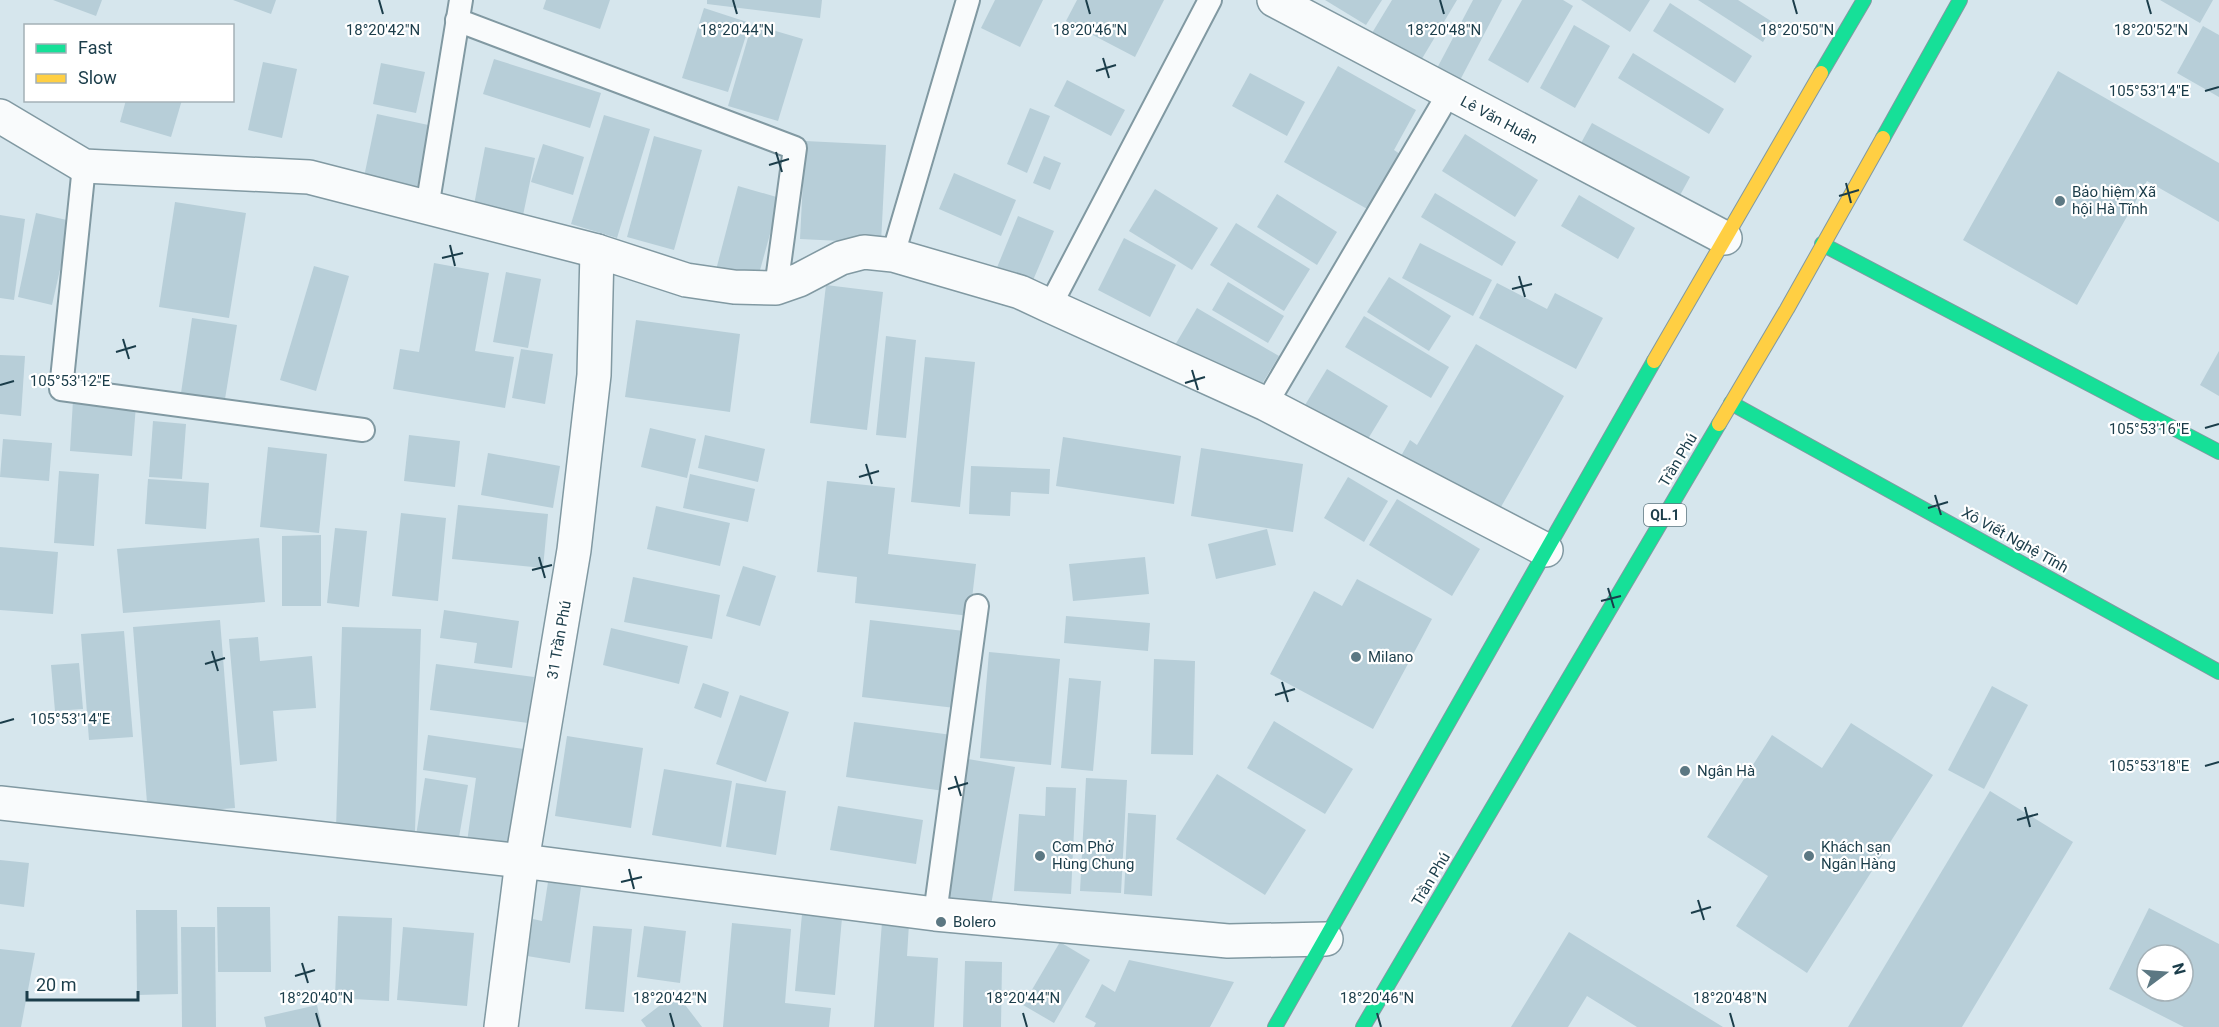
<svg xmlns="http://www.w3.org/2000/svg" width="2219" height="1027" viewBox="0 0 2219 1027" font-family="Roboto,sans-serif">
  <style>
    .building { fill: #b7ced8; fill-rule: evenodd }
    .lines { fill: none; stroke-linecap: round; stroke-linejoin: round }
    .lane-casing { stroke: #8199a2; stroke-width: 26 }
    .street-casing { stroke: #8199a2; stroke-width: 36 }
    .fast-casing { stroke: #8199a2; stroke-width: 16 }
    .slow-casing { stroke: #8199a2; stroke-width: 16 }
    .lane { stroke: #f9fbfc; stroke-width: 22 }
    .street { stroke: #f9fbfc; stroke-width: 33 }
    .fast { stroke: #16e098; stroke-width: 14 }
    .slow { stroke: #ffcf43; stroke-width: 14 }
    .ticks { fill: none; stroke: #1b3d4a; stroke-width: 2 }
    .poi-dot { fill: #5c7883; stroke: #fff; stroke-width: 2 }
    .labels { text-anchor: middle; dominant-baseline: central; stroke-width: 4.5; stroke-linejoin: round; paint-order: stroke }
    .shield { fill: #fff; stroke: #5f7780; stroke-width: 1.5 }
    .shield-label { font-size: 14px; font-weight: bold; fill: #1b3d4a }
    .street-label { font-size: 15px; fill: #1b3d4a; stroke: #fff }
    .poi-label { font-size: 15px; fill: #1b3d4a; stroke: #fff; text-anchor: start }
    .ticks-label { font-size: 15px; text-anchor: middle; fill: #1b3d4a; stroke: #fff; stroke-width: 4.5; stroke-linejoin: round; paint-order: stroke }
  </style>
  <rect width="100%" height="100%" fill="#d6e6ed"/>
  <g class="building">
    <path d="M53 0H102L96 16Z"/>
    <path d="M233 0H276L271 14Z"/>
    <path d="M546 0H610L600 29 543 9Z"/>
    <path d="M707 0H822L820 18 707 4Z"/>
    <path d="M995 0H1043L1020 47 981 28Z"/>
    <path d="M1077 0H1164L1135 57 1066 21Z"/>
    <path d="M1325 0H1382L1366 25Z"/>
    <path d="M1392 0H1457L1420 62 1372 33Z"/>
    <path d="M1473 0H1502L1457 86 1434 74Z"/>
    <path d="M1522 0H1563L1573 6 1528 83 1488 60Z"/>
    <path d="M1581 0H1650L1630 32Z"/>
    <path d="M1698 0H1738L1774 23 1763 42Z"/>
    <path d="M2160 0H2213L2200 23Z"/>
    <path d="M1670 3 1752 56 1735 83 1653 31Z"/>
    <path d="M704 8 750 23 728 92 682 78Z"/>
    <path d="M752 24 803 39 778 121 728 106Z"/>
    <path d="M1574 25 1610 46 1575 108 1540 88Z"/>
    <path d="M2203 26 2219 35V97L2177 73Z"/>
    <path d="M1633 53 1724 109 1709 134 1618 78Z"/>
    <path d="M494 59 601 93 590 128 483 94Z"/>
    <path d="M263 62 297 69 282 138 248 130Z"/>
    <path d="M381 63 425 72 416 113 373 104Z"/>
    <path d="M1338 66 1416 110 1394 150 1400 154 1369 210 1284 162Z"/>
    <path d="M2058 71 2219 163V222L2147 181 2077 305 1963 240Z"/>
    <path d="M1250 73 1305 102 1287 136 1232 106Z"/>
    <path d="M1067 80 1125 110 1111 136 1054 106Z"/>
    <path d="M126 100H182L171 137 120 122Z"/>
    <path d="M1030 108 1050 116 1027 173 1007 164Z"/>
    <path d="M377 114 433 126 420 189 364 177Z"/>
    <path d="M604 115 650 129 617 238 571 224Z"/>
    <path d="M1592 123 1690 177 1673 208 1575 154Z"/>
    <path d="M1465 134 1538 180 1515 217 1442 171Z"/>
    <path d="M654 136 702 150 674 250 627 237Z"/>
    <path d="M805 141 886 145 881 243 800 239Z"/>
    <path d="M543 144 584 157 573 195 531 182Z"/>
    <path d="M485 147 535 158 522 220 473 210Z"/>
    <path d="M1044 156 1061 163 1050 190 1033 183Z"/>
    <path d="M954 173 1016 200 1001 236 939 209Z"/>
    <path d="M738 186 780 198 757 281 716 270Z"/>
    <path d="M1155 189 1218 228 1192 270 1129 231Z"/>
    <path d="M1435 193 1516 242 1502 266 1421 217Z"/>
    <path d="M1277 194 1337 232 1317 265 1257 227Z"/>
    <path d="M1579 195 1635 228 1618 259 1561 226Z"/>
    <path d="M175 202 246 213 229 318 159 307Z"/>
    <path d="M36 213 71 221 52 305 18 297Z"/>
    <path d="M0 215 25 219 14 300 0 298Z"/>
    <path d="M1018 216 1054 231 1031 285 996 270Z"/>
    <path d="M1236 223 1310 269 1284 311 1210 265Z"/>
    <path d="M1124 238 1176 265 1150 317 1098 290Z"/>
    <path d="M1420 243 1492 280 1473 316 1402 278Z"/>
    <path d="M434 263 489 273 475 351 514 357 505 408 393 389 400 349 419 352Z"/>
    <path d="M314 266 349 276 316 391 280 380Z"/>
    <path d="M506 272 541 279 528 348 493 342Z"/>
    <path d="M1389 277 1451 316 1429 351 1367 312Z"/>
    <path d="M1228 282 1284 316 1268 343 1212 310Z"/>
    <path d="M1497 283 1547 309 1555 293 1603 318 1576 369 1479 318Z"/>
    <path d="M826 285 883 292 867 430 810 423Z"/>
    <path d="M1197 308 1279 356 1256 394 1175 345Z"/>
    <path d="M1364 316 1449 367 1431 398 1345 347Z"/>
    <path d="M192 318 237 325 225 399 181 393Z"/>
    <path d="M636 320 740 334 730 412 625 397Z"/>
    <path d="M886 336 916 340 906 438 876 435Z"/>
    <path d="M1476 344 1564 396 1493 521 1396 465 1410 440 1417 445Z"/>
    <path d="M521 349 553 354 545 404 512 398Z"/>
    <path d="M2219 351V396L2200 385Z"/>
    <path d="M0 355 25 356 21 416 0 414Z"/>
    <path d="M925 357 975 362 960 507 911 502Z"/>
    <path d="M1327 369 1388 406 1363 447 1302 410Z"/>
    <path d="M73 400 136 405 132 456 70 451Z"/>
    <path d="M153 421 186 424 182 479 149 477Z"/>
    <path d="M650 428 696 439 687 478 641 467Z"/>
    <path d="M409 435 460 441 455 487 404 481Z"/>
    <path d="M705 435 765 449 758 482 698 468Z"/>
    <path d="M1063 437 1181 456 1174 504 1056 486Z"/>
    <path d="M3 439 52 443 49 481 0 477Z"/>
    <path d="M268 447 327 454 319 533 260 527Z"/>
    <path d="M1201 448 1303 464 1293 532 1191 516Z"/>
    <path d="M488 453 560 466 553 508 481 495Z"/>
    <path d="M971 466 1050 469 1049 494 1011 492 1010 516 969 514Z"/>
    <path d="M59 471 99 474 94 546 54 543Z"/>
    <path d="M690 474 755 489 748 522 683 508Z"/>
    <path d="M1348 477 1388 501 1364 542 1324 518Z"/>
    <path d="M148 479 209 483 206 529 145 524Z"/>
    <path d="M827 481 895 488 888 554 976 564 970 616 855 603 857 577 817 572Z"/>
    <path d="M1397 499 1480 549 1452 596 1369 545Z"/>
    <path d="M458 505 548 514 543 568 452 559Z"/>
    <path d="M656 506 730 523 720 566 647 549Z"/>
    <path d="M401 513 446 518 438 601 392 596Z"/>
    <path d="M335 528 367 531 359 607 327 603Z"/>
    <path d="M1267 529 1276 565 1216 579 1208 544Z"/>
    <path d="M321 535V606H282V536Z"/>
    <path d="M259 538 265 602 123 613 117 549Z"/>
    <path d="M0 547 58 552 53 614 0 610Z"/>
    <path d="M1145 557 1149 594 1073 601 1069 564Z"/>
    <path d="M743 566 776 576 760 626 726 616Z"/>
    <path d="M633 577 720 595 712 639 624 622Z"/>
    <path d="M1357 579 1432 619 1373 729 1270 674 1314 591 1342 606Z"/>
    <path d="M444 610 519 621 512 668 474 663 477 643 440 638Z"/>
    <path d="M1066 616 1150 623 1148 651 1064 643Z"/>
    <path d="M220 620 235 808 148 815 133 627Z"/>
    <path d="M870 620 964 631 955 708 862 697Z"/>
    <path d="M342 627 421 629 415 832 336 829Z"/>
    <path d="M611 628 688 646 679 684 603 665Z"/>
    <path d="M124 631 133 737 89 740 81 634Z"/>
    <path d="M258 637 260 661 312 656 316 708 273 711 277 761 240 765 229 639Z"/>
    <path d="M989 652 1060 659 1051 765 980 758Z"/>
    <path d="M1154 659 1195 661 1193 755 1151 754Z"/>
    <path d="M79 663 83 709 55 711 51 665Z"/>
    <path d="M436 664 534 677 528 723 430 710Z"/>
    <path d="M1069 678 1101 681 1093 771 1061 768Z"/>
    <path d="M703 683 729 692 721 718 694 708Z"/>
    <path d="M1992 686 2028 705 1984 789 1948 770Z"/>
    <path d="M740 695 789 712 766 782 716 764Z"/>
    <path d="M1274 721 1353 769 1325 814 1247 768Z"/>
    <path d="M854 722 952 735 944 791 846 777Z"/>
    <path d="M1851 723 1933 775 1807 973 1736 926 1768 876 1707 837 1772 735 1822 768Z"/>
    <path d="M428 735 524 749 510 849 467 842 476 778 423 770Z"/>
    <path d="M567 736 643 748 631 828 555 816Z"/>
    <path d="M968 759 1015 767 990 911 943 902Z"/>
    <path d="M664 769 732 781 721 847 652 835Z"/>
    <path d="M1217 774 1306 830 1265 895 1176 839Z"/>
    <path d="M425 778 468 785 457 849 415 842Z"/>
    <path d="M1086 778 1127 780 1121 893 1080 891Z"/>
    <path d="M736 783 786 791 776 855 726 847Z"/>
    <path d="M1046 787 1076 788 1071 894 1014 891 1019 814 1045 816Z"/>
    <path d="M1990 791 2073 842 1962 1027H1848Z"/>
    <path d="M838 806 923 820 916 864 830 850Z"/>
    <path d="M1128 813 1156 815 1152 896 1124 894Z"/>
    <path d="M0 860 29 863 24 907 0 904Z"/>
    <path d="M548 882 581 887 570 963 527 956 533 919 542 921Z"/>
    <path d="M217 907H270L271 972H218Z"/>
    <path d="M2149 908 2219 944V1027H2184L2109 989ZM2147 955H2183V991H2147Z"/>
    <path d="M136 910H177L178 994 137 995Z"/>
    <path d="M802 914 842 918 835 995 795 991Z"/>
    <path d="M338 916 392 918 389 1001 335 998Z"/>
    <path d="M882 922 909 924 907 956 938 958 934 1027H874Z"/>
    <path d="M732 923 791 929 785 1003 831 1008 829 1027H723Z"/>
    <path d="M593 926 632 929 624 1012 585 1009Z"/>
    <path d="M644 926 686 931 680 983 637 977Z"/>
    <path d="M181 927H215L216 1027H182Z"/>
    <path d="M403 927 474 933 467 1006 397 1000Z"/>
    <path d="M1569 932 1723 1027H1637L1587 996 1568 1027H1511Z"/>
    <path d="M1060 942 1090 960 1054 1023 1023 1005Z"/>
    <path d="M0 949 35 953 21 1027H0Z"/>
    <path d="M1129 960 1234 982 1210 1027H1094L1096 1023 1085 1017 1102 984 1115 992Z"/>
    <path d="M965 961 1002 962 1001 1027H963Z"/>
    <path d="M676 993 702 1027H646L641 1020Z"/>
    <path d="M317 1005 322 1027H266L264 1017Z"/>
  </g>
  <g class="lines">
    <g class="lane-casing">
      <g id="lane">
        <path d="M457 20 795 148 776 288"/>
        <path d="M84 166 61 389 363 430"/>
        <path d="M427 208 461 0"/>
        <path d="M893 255 968 0"/>
        <path d="M1050 306 1210 0"/>
        <path d="M1266 404 1449 93"/>
        <path d="M935 914 977 606"/>
      </g>
    </g>
    <g class="street-casing">
      <g id="street">
        <path d="M1274 0 1725 238"/>
        <path d="M0 116 84 166 309 177 597 251 686 280 734 287 776 288 799 280 841 258 864 252 893 255 1020 292 1050 306 1266 404 1546 550"/>
        <path d="M0 803 522 861 935 914 1228 941 1326 939"/>
        <path d="M501 1027 522 861 574 550 594 375 597 251"/>
      </g>
    </g>
    <g class="fast-casing">
      <g id="fast">
        <path d="M1821 73 1864 0"/>
        <path d="M1883 138 1960 0"/>
        <path d="M1822 244 2219 452"/>
        <path d="M1731 403 2219 672"/>
        <path d="M1275 1027 1654 361"/>
        <path d="M1363 1027 1719 424"/>
      </g>
    </g>
    <g class="slow-casing">
      <g id="slow">
        <path d="M1654 361 1821 73"/>
        <path d="M1719 424 1787 309 1883 138"/>
      </g>
    </g>
    <use href="#lane" class="lane"/>
    <use href="#street" class="street"/>
    <use href="#fast" class="fast"/>
    <use href="#slow" class="slow"/>
  </g>
  <path class="ticks" d="M379 0 383 14M733 0 737 14M1086 0 1090 14M1440 0 1444 14M1793 0 1797 14M2147 0 2151 14M1103 58 1109 78M1096 71 1116 65M2205 91 2219 87M776 152 782 172M769 165 789 159M1846 183 1851 203M1839 196 1859 190M450 245 455 266M442 258 463 253M1519 276 1525 297M1512 289 1532 284M123 339 129 359M116 352 136 346M1192 370 1198 390M1185 383 1205 377M0 385 14 381M2205 428 2219 424M866 464 872 484M859 477 879 471M1935 495 1941 515M1928 508 1948 502M539 557 545 578M532 570 552 565M1608 588 1614 608M1601 601 1621 596M212 651 218 671M205 664 225 658M1282 682 1288 702M1275 695 1295 689M0 723 14 719M2205 766 2219 762M955 776 961 796M948 789 968 783M2025 807 2030 827M2017 820 2038 814M629 869 634 889M621 882 642 877M1698 900 1704 920M1691 913 1711 907M302 963 308 983M295 976 315 970M316 1013 320 1027M670 1013 674 1027M1023 1013 1027 1027M1377 1013 1381 1027M1730 1013 1734 1027"/>
  <g class="poi-dot">
    <circle cx="2060" cy="201" r="6"/>
    <circle cx="1356" cy="657" r="6"/>
    <circle cx="1685" cy="771" r="6"/>
    <circle cx="1040" cy="856" r="6"/>
    <circle cx="1809" cy="856" r="6"/>
    <circle cx="941" cy="922" r="6"/>
  </g>
  <g class="labels">
    <rect class="shield" x="1644" y="504" width="42" height="22" rx="4.5"/>
    <g class="shield-label">
      <text x="1665" y="515">QL.1</text>
    </g>
    <g class="street-label">
      <text transform="translate(1499 120) rotate(28)">Lê Văn Huân</text>
      <text transform="translate(1678 460) rotate(-59)">Trần Phú</text>
      <text transform="translate(2015 540) rotate(29)">Xô Viết Nghệ Tĩnh</text>
      <text transform="translate(559 640) rotate(-80)">31 Trần Phú</text>
      <text transform="translate(1431 879) rotate(-59)">Trần Phú</text>
    </g>
    <g class="poi-label">
      <text x="2072" y="192">Bảo hiệm Xã<tspan x="2072" dy="17">hội Hà Tĩnh</tspan></text>
      <text x="1368" y="657">Milano</text>
      <text x="1697" y="771">Ngân Hà</text>
      <text x="1052" y="847">Cơm Phở<tspan x="1052" dy="17">Hùng Chung</tspan></text>
      <text x="1821" y="847">Khách sạn<tspan x="1821" dy="17">Ngân Hàng</tspan></text>
      <text x="953" y="922">Bolero</text>
    </g>
  </g>
  <g class="ticks-label">
    <text x="383" y="35">18°20'42"N</text>
    <text x="737" y="35">18°20'44"N</text>
    <text x="1090" y="35">18°20'46"N</text>
    <text x="1444" y="35">18°20'48"N</text>
    <text x="1797" y="35">18°20'50"N</text>
    <text x="2151" y="35">18°20'52"N</text>
    <text x="2149" y="96">105°53'14"E</text>
    <text x="70" y="386">105°53'12"E</text>
    <text x="2149" y="434">105°53'16"E</text>
    <text x="70" y="724">105°53'14"E</text>
    <text x="2149" y="771">105°53'18"E</text>
    <text x="316" y="1003">18°20'40"N</text>
    <text x="670" y="1003">18°20'42"N</text>
    <text x="1023" y="1003">18°20'44"N</text>
    <text x="1377" y="1003">18°20'46"N</text>
    <text x="1730" y="1003">18°20'48"N</text>
  </g>
  <rect x="24" y="24" width="210" height="78" fill="#ffffff" stroke="#a4b1b7" stroke-width="1.5"/>
  <rect x="36" y="44" width="30" height="9" fill="#16e098" stroke="#a4b1b7" stroke-width="1.5"/>
  <text x="78" y="54" font-size="18" fill="#1b3d4a">Fast</text>
  <rect x="36" y="74" width="30" height="9" fill="#ffcf43" stroke="#a4b1b7" stroke-width="1.5"/>
  <text x="78" y="84" font-size="18" fill="#1b3d4a">Slow</text>
  <g transform="translate(2165 973) rotate(74)"><circle r="28" fill="#ffffff" stroke="#a4b1b7" stroke-width="1.5"/>
  <path d="M0-4.5L10 22L0 15L-10 22Z" fill="#5c7883"/>
  <text y="-9" font-size="16" font-weight="bold" text-anchor="middle" fill="#1b3d4a">N</text>
  </g>
  <path d="M27 991v9h111v-9" fill="none" stroke="#1b3d4a" stroke-width="3"/>
  <text x="36" y="991" font-size="18" fill="#1b3d4a" stroke="#ffffff" stroke-width="4.5" paint-order="stroke">20 m</text>
</svg>
